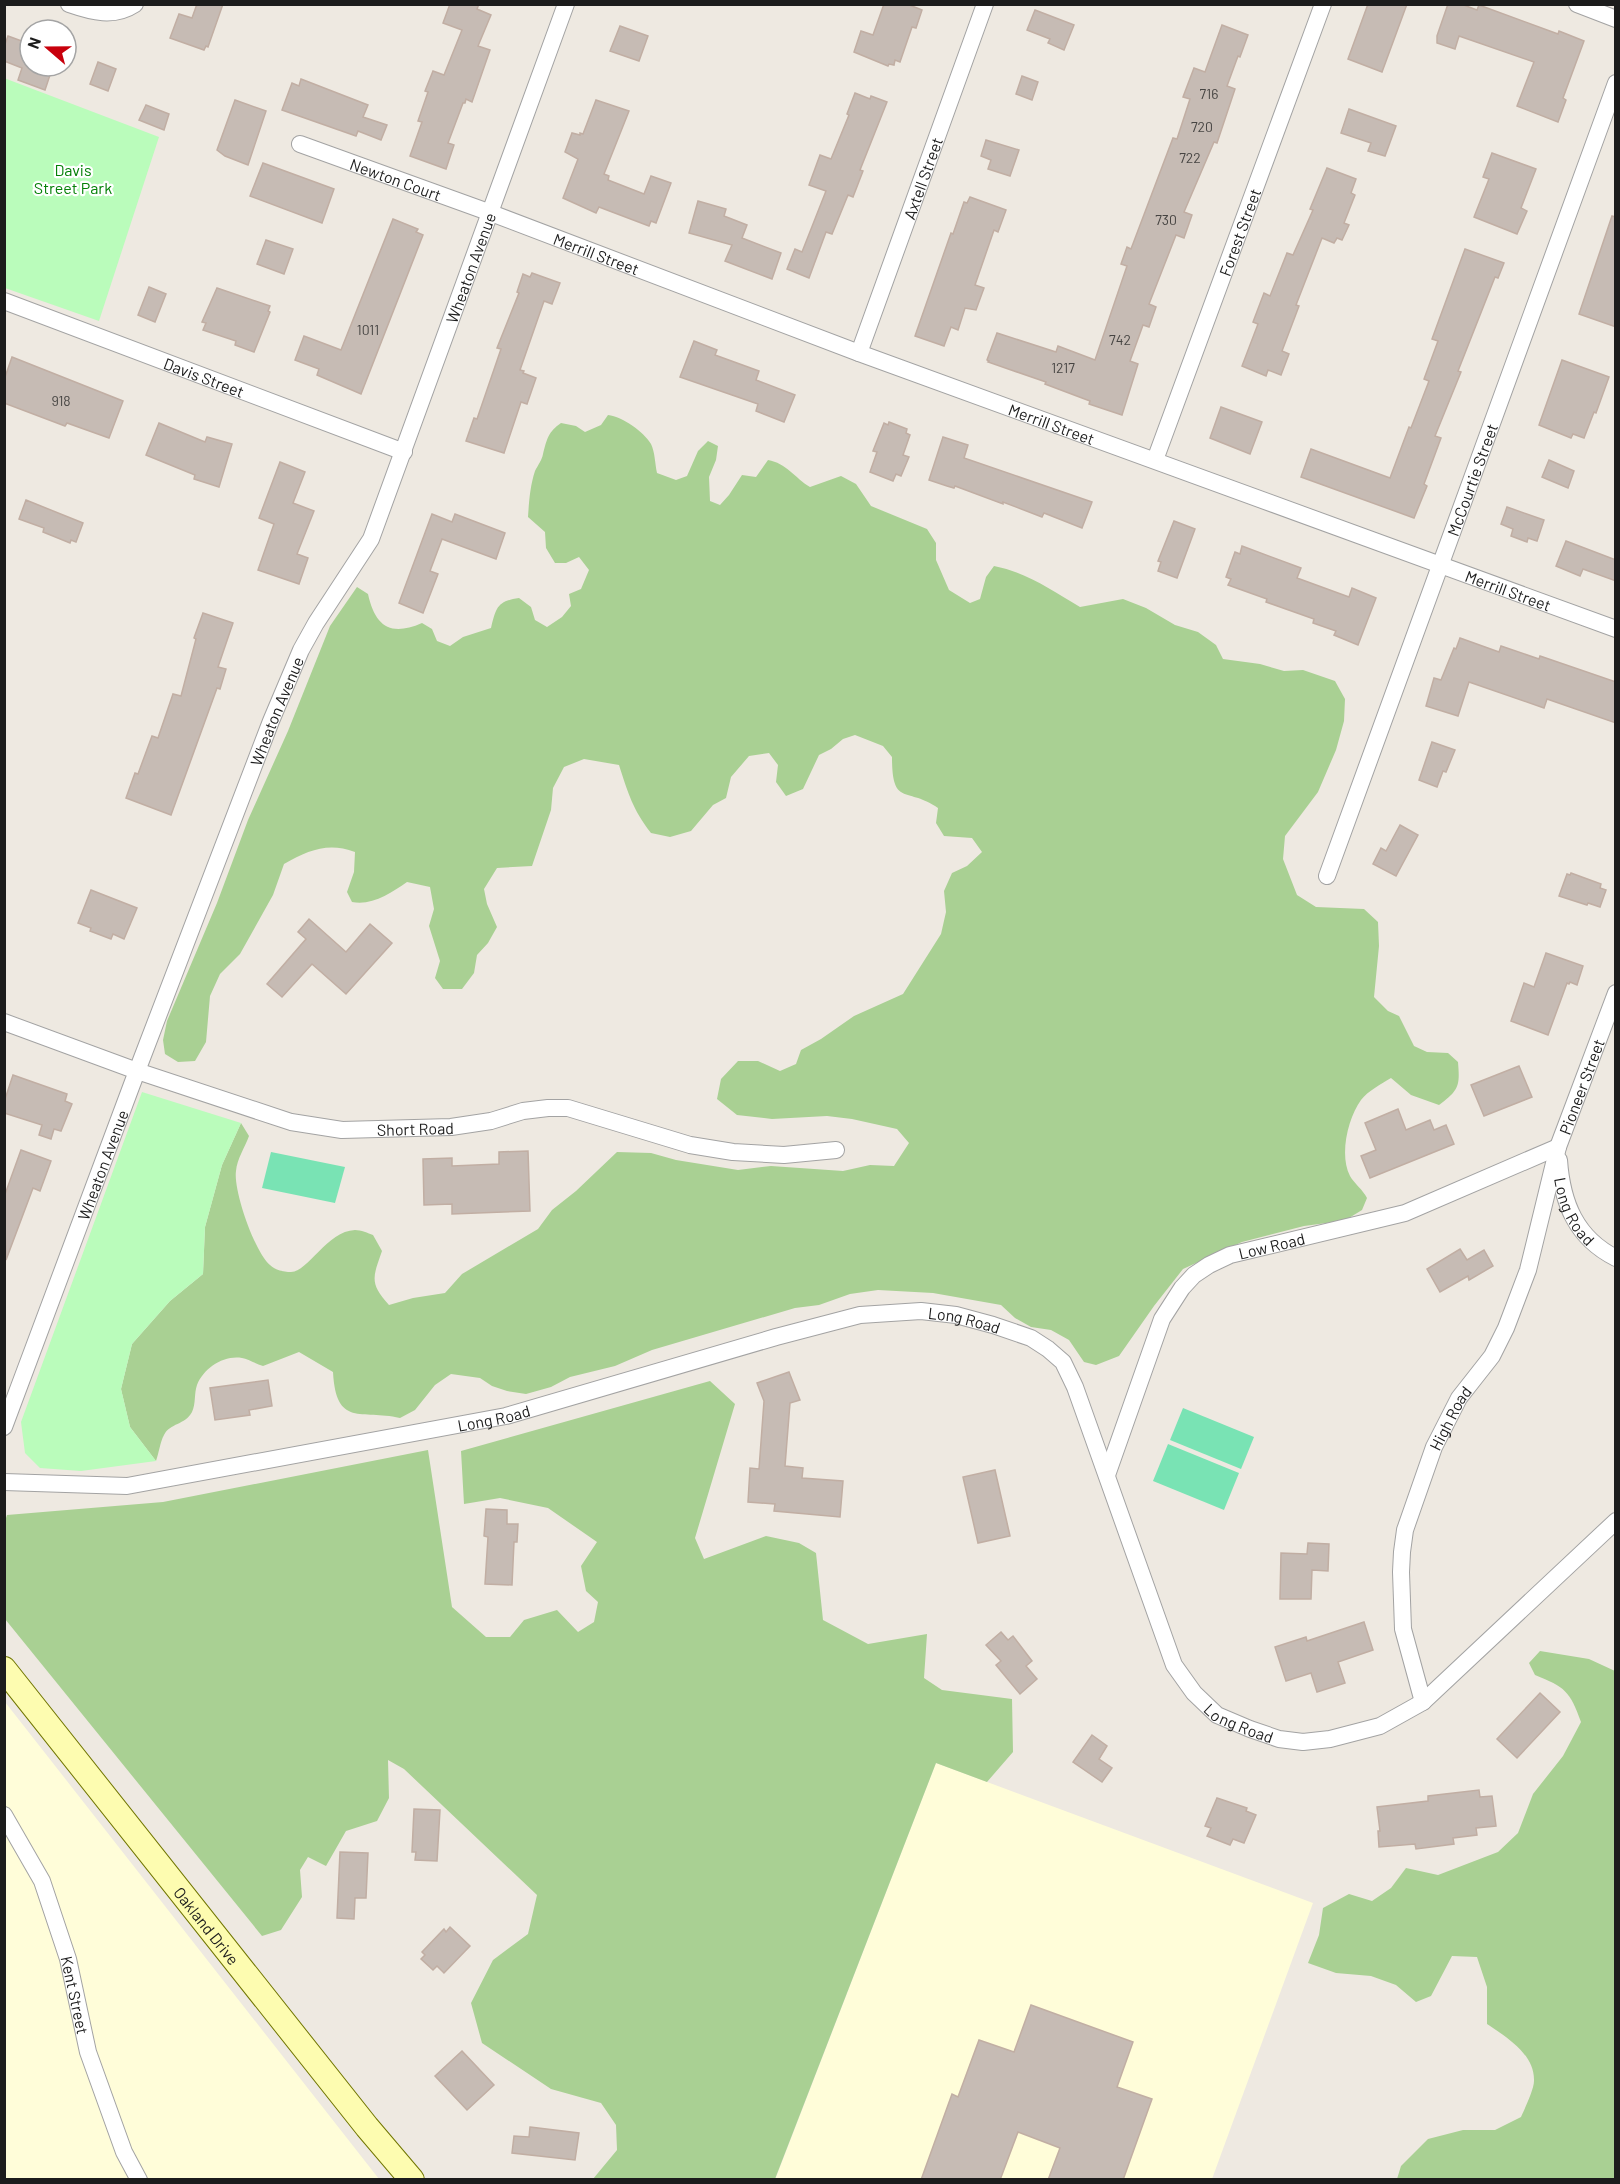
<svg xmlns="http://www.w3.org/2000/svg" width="1620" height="2184" viewBox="0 0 1620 2184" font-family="Barlow,sans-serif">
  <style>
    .education { fill: #fffdd9 }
    .forest { fill: #a9d093 }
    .park { fill: #bafcbb }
    .pitch { fill: #79e3b4 }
    .building { fill: #c6bbb4; stroke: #c1aea3; stroke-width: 1.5 }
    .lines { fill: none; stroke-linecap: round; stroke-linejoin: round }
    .street-casing { stroke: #a3a3a3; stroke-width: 18 }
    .secondary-casing { stroke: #717600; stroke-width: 26 }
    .street { stroke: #fff; stroke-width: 16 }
    .secondary { stroke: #fdfcb0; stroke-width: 24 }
    .labels { text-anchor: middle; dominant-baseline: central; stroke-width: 4.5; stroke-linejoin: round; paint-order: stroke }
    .number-label { font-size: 14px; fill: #464442 }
    .park-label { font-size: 16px; fill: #058007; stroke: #fff }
    .street-label { font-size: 16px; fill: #1c1c1c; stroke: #fff }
  </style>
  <rect width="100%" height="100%" fill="#eee9e1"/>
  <g class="education">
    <path d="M5 1702 379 2179H5Z"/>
    <path d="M936 1763 1313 1903 1212 2179 775 2180Z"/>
  </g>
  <g class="forest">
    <path d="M608 415C623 417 643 431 651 444 655 452 655 464 657 473L676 480 687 476 698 451 708 441 718 446 716 460 709 477 710 501 720 505 729 495 742 475 756 477 768 460C786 463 795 478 810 487L841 476 856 484 871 506 927 529 936 543V560L949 590 970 603 980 599 986 577 994 566C1028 573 1051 590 1080 607L1123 599 1146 608 1175 625 1198 632 1216 645 1223 659 1260 664 1284 671 1303 670 1335 681 1345 699 1344 721 1336 750 1318 792 1285 836 1283 859 1297 895 1316 907 1364 909 1378 922 1379 946 1374 997 1388 1011 1399 1016 1414 1046 1427 1052 1448 1053 1458 1062C1460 1086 1459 1090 1439 1105L1411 1095 1391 1078C1381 1084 1368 1091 1361 1100 1348 1118 1339 1155 1350 1176 1354 1183 1363 1190 1367 1198L1362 1210 1349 1218 1334 1222 1304 1226 1242 1242 1183 1269 1154 1306 1119 1356 1096 1365 1084 1362 1069 1340 1051 1330 1031 1327 1015 1318 1001 1305 933 1293 878 1290 850 1294 819 1305 795 1308 652 1350 615 1366 570 1377 551 1387 526 1394 507 1391 492 1386 480 1378 451 1374 435 1385 415 1410 400 1418C361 1409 336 1428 333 1372L299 1352 263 1366C256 1364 248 1359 242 1358 223 1355 204 1368 197 1385 194 1393 196 1404 192 1412 185 1425 170 1423 164 1435 160 1442 159 1453 156 1461L130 1427 121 1389 132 1344 170 1301 203 1274 205 1227 222 1165 241 1123 249 1136C245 1147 237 1159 236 1171 233 1190 255 1253 270 1265 275 1270 284 1272 291 1272 308 1272 327 1231 355 1230 361 1230 368 1233 373 1235L382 1251C373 1277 369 1283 389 1305L413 1298 445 1293 462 1274 538 1229 552 1210 576 1191 617 1152 651 1153 676 1160 738 1170 771 1166 843 1171 870 1165 894 1166 909 1143 897 1129 852 1119 827 1116 772 1119 737 1115 717 1099 721 1079 738 1061H758L780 1071 796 1064 801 1050 821 1039 854 1016 903 994 941 934 946 912 944 891 952 873 967 866 982 852 972 838 944 836 936 823 938 808C907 786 892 808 892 757L883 746 855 735 843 739 831 749 819 755 803 789 786 796 776 782 778 765 769 753 749 756 731 777 726 798 713 805 691 831 670 837 651 833C633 810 628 793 619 765L584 759 564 767 553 788 551 810 532 866 497 868 484 889 487 904 497 927 488 943 477 955 474 973 462 989H443L435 978 440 961 429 926 434 909 430 887 407 882C391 893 372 906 352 902L347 892 354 872 355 852C328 842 309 850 284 864L273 895 240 954 220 974 210 996 206 1042 195 1061 178 1062 165 1054 163 1040 167 1021 217 903 248 820 288 731 330 626 357 587 368 594C375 626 390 637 422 623L432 629 437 641 450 646 463 637 491 628C496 608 497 601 519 598L531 607 535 620 547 627 562 617 571 606 569 594 581 589 589 570 579 557 566 563H555L546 548 545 532 528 517C529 502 530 486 535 471 538 465 542 460 543 454 547 439 548 432 561 423L576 426 585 432 601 425Z"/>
    <path d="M710 1381 735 1404 695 1538 704 1559 766 1536 799 1543 816 1553 823 1620 868 1644 927 1634 924 1678 942 1690 1012 1699 1013 1752 987 1782 936 1763 775 2179H593L617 2150 616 2125 601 2103 551 2089 482 2043 471 2003 493 1960 528 1934 537 1895 404 1769 388 1760 389 1798 377 1821 346 1831 326 1866 308 1857 300 1870 302 1897 281 1930 262 1936 5 1619V1521L7 1515 163 1502 428 1450 452 1607 486 1637H510L524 1620 557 1610 578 1632 594 1622 598 1602 586 1591 581 1566 597 1542 548 1508 500 1498 464 1504 461 1451Z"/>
    <path d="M1540 1651 1589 1659 1615 1671V2179H1397L1401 2166 1428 2139 1463 2130H1495L1521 2117C1525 2108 1534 2089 1534 2081 1535 2054 1506 2037 1487 2024V1987L1477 1957 1452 1956 1431 1996 1416 2002 1396 1985 1371 1976 1336 1973 1308 1963 1319 1935 1323 1908 1349 1894 1372 1901 1391 1888 1406 1868 1438 1875 1498 1852 1518 1833 1533 1794 1563 1756 1581 1722C1570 1691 1565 1687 1535 1675L1529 1663Z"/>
  </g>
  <g class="park">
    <path d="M4 78 159 137 99 321 5 288Z"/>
    <path d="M142 1092 241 1123 222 1165 205 1227 203 1274 170 1301 132 1344 121 1389 130 1427 156 1461 81 1471 40 1468 25 1453 21 1422Z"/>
  </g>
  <g class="pitch">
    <path d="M271 1152 345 1167 335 1203 262 1188Z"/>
    <path d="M1183 1408 1254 1437 1241 1469 1170 1440Z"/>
    <path d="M1168 1444 1239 1473 1224 1510 1153 1481Z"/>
  </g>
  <g class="building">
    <path d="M197 4H223L208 47 206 46 204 50 170 38 179 14 192 18Z"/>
    <path d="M450 4H479L477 9 491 15 478 46 490 50 472 102 466 99 465 103H463L448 143 454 145 446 169 410 156 422 122 418 121 428 92 425 91 433 71 444 75 462 30 443 23Z"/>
    <path d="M884 4H907L922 10 916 28 912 27 900 62 895 60 894 65 889 64 888 66 854 52 861 31 873 35Z"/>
    <path d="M1368 4H1407L1382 72 1348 59Z"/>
    <path d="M1448 4H1461L1477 10 1479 5 1558 34 1559 31 1584 41 1563 98 1566 100 1558 122 1517 106 1534 62 1459 36 1455 49 1437 43V36Z"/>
    <path d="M1035 10 1074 25 1064 50 1048 43 1050 39 1027 30Z"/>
    <path d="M1222 25 1248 35 1240 57 1238 56 1227 86 1235 89 1217 143 1214 142 1184 212 1192 215 1184 238 1176 235 1149 304 1156 307 1149 327 1143 325 1130 361 1138 364 1122 415 1089 404 1090 401 1045 384 1046 382 988 362 989 361 987 360 997 333 1056 352 1058 346 1095 360 1127 266 1121 264 1127 247 1131 249 1173 138 1177 139 1190 99 1183 97 1194 68 1205 72Z"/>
    <path d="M620 26 648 36 639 61 610 51Z"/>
    <path d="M8 36 30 44V66H43L52 69 45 90 18 80 22 68 4 61V47Z"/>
    <path d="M98 62 116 69 108 91 90 84Z"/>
    <path d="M1022 76 1038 82 1032 100 1016 94Z"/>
    <path d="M301 79 368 105 363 117 387 125 381 140 358 131 356 136 282 110 292 83 299 86Z"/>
    <path d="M855 93 870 99 871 96 887 102 860 170 863 171 853 197 848 195 832 234 826 232 809 278 787 269 795 249 802 252 826 191 809 185 820 155 831 159 849 115 847 114Z"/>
    <path d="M235 100 266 111 248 165 225 156 217 150Z"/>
    <path d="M596 100 629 111 604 174 609 176 608 180 644 194 651 176 671 183 656 223 651 221 649 226 599 207 596 213 563 198 578 159 565 152 572 133 580 135V133L583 134Z"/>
    <path d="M146 105 169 114 164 130 139 120Z"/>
    <path d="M1349 109 1396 126 1385 156 1368 151 1371 143 1341 133Z"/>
    <path d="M986 140 1019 150 1010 176 988 169 991 160 981 156Z"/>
    <path d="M1492 153 1536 169 1521 208 1527 211 1517 234 1474 217 1489 179 1483 177Z"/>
    <path d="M263 163 334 189 322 223 250 196Z"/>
    <path d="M1327 168 1356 179 1351 193 1355 195 1344 223 1349 225 1342 240 1337 238 1334 243 1322 238 1296 305 1299 306 1282 351 1289 354 1281 375 1268 370 1266 376 1242 366 1258 324 1253 322 1264 293 1270 296 1287 253 1293 255 1313 210 1310 209Z"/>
    <path d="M970 197 1006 210 998 232 994 230 975 285 984 288 976 310 965 308 958 330 951 327 944 346 915 336 951 233 953 234 964 202 967 203Z"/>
    <path d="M698 201 726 209 724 216 747 225 742 238 781 253 772 279 725 261 732 245 689 233Z"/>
    <path d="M1612 216 1616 217V327L1579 314Z"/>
    <path d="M393 219 418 229 416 232 423 235 361 394 317 375 319 369 295 360 304 336 341 350Z"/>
    <path d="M266 240 293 249 284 274 257 264Z"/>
    <path d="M1465 249 1504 263 1498 278 1495 277 1458 371 1461 372 1435 436 1441 438 1424 484 1427 486 1414 518 1301 477 1311 449 1390 478 1409 427 1411 428 1429 381 1424 379 1438 341 1432 339Z"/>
    <path d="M532 273 560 283 552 304 544 301 520 370 524 371 523 373 536 378 527 404 521 402 504 453 466 441 474 418 477 419 501 349 497 348 519 293 517 292 523 274 530 277Z"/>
    <path d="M149 287 166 294 155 322 138 315Z"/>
    <path d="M217 288 270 306 268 311 270 312 254 352 235 345 236 341 203 330 206 323 202 322Z"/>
    <path d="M694 341 717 350 715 355 759 371 756 380 795 395 784 422 756 411 758 404 680 377Z"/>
    <path d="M12 357 123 401 109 438 67 423 65 426 4 403V380Z"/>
    <path d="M1562 360 1609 377 1596 413 1594 412 1584 438 1573 434 1571 438 1539 425Z"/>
    <path d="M1221 407 1262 422 1250 454 1210 438Z"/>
    <path d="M889 422 907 429 906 433 910 435 903 455 909 457 901 476 896 474 893 481 870 472 877 452 873 451 884 423 888 425Z"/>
    <path d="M159 423 205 442 207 437 232 444 219 487 194 479 195 475 146 455Z"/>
    <path d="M943 437 968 445 964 458 1092 502 1082 528 1044 513 1042 517 1003 502V504L955 486 954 488 947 486 929 480Z"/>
    <path d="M1549 460 1574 471 1568 488 1542 477Z"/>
    <path d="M280 462 305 472 293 503 314 511 297 554 308 558 299 584 258 570 274 524 259 518Z"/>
    <path d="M26 500 83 523 76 542 71 540 70 543 43 532 44 528 19 519Z"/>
    <path d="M1507 507 1544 520 1537 541 1528 538 1527 542 1511 536 1513 529 1501 524Z"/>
    <path d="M432 514 452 522 455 514 505 533 496 559 442 539 430 571 438 574 423 613 399 603Z"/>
    <path d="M1174 521 1195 529 1177 578 1158 571 1161 562 1158 561Z"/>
    <path d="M1566 541 1616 560V581L1583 569 1580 576 1556 566Z"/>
    <path d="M1242 546 1301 568 1297 578 1349 597 1352 588 1376 598 1358 645 1334 635 1336 631 1313 623 1314 619 1266 602 1267 599 1228 585 1231 579 1226 577 1235 552 1240 554Z"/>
    <path d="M203 613 233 623 218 667 226 669 220 689 217 688 171 815 126 798 135 773 138 774 152 736 158 738 173 694 181 696 196 639 194 638Z"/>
    <path d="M1460 638 1499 652 1501 646 1539 659 1540 656 1616 682V723L1547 699 1544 708 1469 682 1458 716 1426 706 1434 678 1441 680 1454 648 1456 649Z"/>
    <path d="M1432 742 1455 750 1446 772 1443 771 1437 787 1419 780Z"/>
    <path d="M1400 825 1418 835 1396 876 1373 864 1381 848 1386 851Z"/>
    <path d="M1571 873 1601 884 1600 888 1606 890 1600 907 1588 903 1587 905 1559 896 1567 874 1570 875Z"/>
    <path d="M91 890 137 908 124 939 113 934 111 939 90 931 91 928 78 923Z"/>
    <path d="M309 919 346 952 370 924 392 943 346 994 312 964 282 997 267 984 306 939 298 932Z"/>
    <path d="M1546 953 1583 966 1577 985 1570 982 1569 984 1567 983 1548 1035 1511 1021 1524 983 1534 987Z"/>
    <path d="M1519 1066 1532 1097 1484 1116 1471 1085Z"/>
    <path d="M13 1075 67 1094 65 1101 72 1104 61 1131 54 1129 51 1139 39 1135 42 1125 4 1113V1102Z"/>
    <path d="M1398 1109 1406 1130 1430 1120 1434 1130 1446 1125 1454 1144 1370 1178 1361 1156 1376 1150 1365 1123Z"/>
    <path d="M21 1150 51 1161 40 1191 33 1188 6 1260 4 1197Z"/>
    <path d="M528 1151 530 1211 452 1214V1204L424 1205 423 1159 452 1158V1166L499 1164V1152Z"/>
    <path d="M1460 1249 1467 1260 1484 1250 1493 1266 1469 1280 1468 1276 1440 1292 1427 1269Z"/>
    <path d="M789 1372 800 1400 790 1403 785 1466 803 1468 802 1478 843 1481 840 1517 774 1511 775 1504 748 1502 750 1468 759 1469 764 1401 757 1383Z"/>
    <path d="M268 1380 272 1406 249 1410 250 1415 215 1420 210 1388Z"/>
    <path d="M995 1470 1010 1536 978 1543 963 1477Z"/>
    <path d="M486 1509 507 1510V1524H518L517 1542H514L512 1585 485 1584 488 1537 484 1536Z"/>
    <path d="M1308 1543 1329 1544 1328 1571 1312 1570 1311 1599H1280L1281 1553 1307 1554Z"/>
    <path d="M1364 1622 1373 1650 1338 1662 1345 1683 1317 1692 1311 1673 1286 1681 1275 1647 1306 1637 1307 1641Z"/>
    <path d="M1001 1632 1008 1640 1013 1636 1032 1661 1026 1666 1037 1679 1020 1694 996 1665 1001 1661 986 1645Z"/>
    <path d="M1540 1693 1560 1712 1517 1758 1497 1739Z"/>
    <path d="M1092 1735 1107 1746 1099 1759 1112 1768 1102 1782 1073 1762Z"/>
    <path d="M1479 1790 1480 1797 1492 1796 1496 1826 1476 1828 1477 1835 1453 1838 1454 1844 1416 1849 1415 1844 1379 1847 1378 1831H1380L1377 1807 1428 1801V1796Z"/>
    <path d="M1217 1798 1247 1808 1246 1811 1256 1815 1244 1843 1233 1839 1230 1845 1207 1836 1211 1828 1205 1826Z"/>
    <path d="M414 1809 440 1810 437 1861 415 1860 416 1852H412Z"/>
    <path d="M340 1852 368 1853 366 1898H355L354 1919 337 1918Z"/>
    <path d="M450 1927 470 1946 444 1973 437 1966 433 1970 421 1959 425 1955 422 1952 444 1929 446 1932Z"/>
    <path d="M1031 2005 1133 2042 1117 2087 1152 2099 1123 2180H1048L1060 2148 1018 2132 1000 2180H921L952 2094 958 2097 979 2040 1014 2052Z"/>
    <path d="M462 2051 494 2085 467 2110 435 2076Z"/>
    <path d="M530 2127 579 2133 575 2160 512 2153 514 2136 529 2137Z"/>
  </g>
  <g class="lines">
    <g class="street-casing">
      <g id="street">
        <path d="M69 4C92 12 114 18 135 4"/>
        <path d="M1577 4 1616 19"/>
        <path id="s1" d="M300 144 491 213 859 353 1616 629"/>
        <path id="s2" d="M4 301 404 452"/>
        <path id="s3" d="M859 353 985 4"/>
        <path id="s4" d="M1155 460 1323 4"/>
        <path id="s5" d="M1327 876 1616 83"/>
        <path id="s6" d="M4 1022 137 1071 291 1122 342 1130 451 1127 491 1121 523 1111 548 1108H568L690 1145 733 1152 784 1155 836 1150"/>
        <path id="s7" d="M1559 1160C1562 1203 1576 1238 1616 1258"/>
        <path id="s8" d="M4 1427 137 1071 271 721 301 650 316 623 371 539 566 4"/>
        <path id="s9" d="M1107 1475 1162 1319 1182 1288 1194 1275 1209 1265 1230 1255 1405 1213 1558 1147"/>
        <path id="s10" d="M4 1482 127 1486 506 1416 776 1337 860 1315 921 1311 956 1315 993 1325 1031 1338 1048 1349 1063 1362 1075 1387 1174 1665 1194 1693 1217 1715 1250 1729 1279 1739 1303 1742 1330 1739 1380 1726 1423 1702 1616 1521"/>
        <path id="s11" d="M1423 1702 1403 1629 1401 1572 1402 1552 1405 1530 1434 1447 1459 1398 1492 1356 1506 1328 1528 1270 1558 1147 1616 993"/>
        <path id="s12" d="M4 1815 42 1881 68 1959 88 2052 124 2152 139 2180"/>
      </g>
    </g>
    <g class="secondary-casing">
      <g id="secondary">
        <path id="s13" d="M4 1669 367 2127 412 2180"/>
      </g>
    </g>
    <use href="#street" class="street"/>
    <use href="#secondary" class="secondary"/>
  </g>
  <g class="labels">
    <g class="number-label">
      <text x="1209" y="93">716</text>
      <text x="1202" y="126">720</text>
      <text x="1190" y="157">722</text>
      <text x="1166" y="219">730</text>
      <text x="368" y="329">1011</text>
      <text x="1120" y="339">742</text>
      <text x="1063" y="367">1217</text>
      <text x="61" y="400">918</text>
    </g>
    <g class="park-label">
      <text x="73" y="169">Davis<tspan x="73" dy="18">Street Park</tspan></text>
    </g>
    <g class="street-label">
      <text stroke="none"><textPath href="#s1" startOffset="102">Newton Court</textPath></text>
      <text stroke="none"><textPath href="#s3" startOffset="186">Axtell Street</textPath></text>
      <text stroke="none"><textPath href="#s4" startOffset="243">Forest Street</textPath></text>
      <text stroke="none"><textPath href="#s1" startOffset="316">Merrill Street</textPath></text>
      <text stroke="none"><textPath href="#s8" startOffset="1252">Wheaton Avenue</textPath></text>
      <text stroke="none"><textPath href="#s2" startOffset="214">Davis Street</textPath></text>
      <text stroke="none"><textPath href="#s1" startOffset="802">Merrill Street</textPath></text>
      <text stroke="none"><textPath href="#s5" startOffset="422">McCourtie Street</textPath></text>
      <text stroke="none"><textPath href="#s1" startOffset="1288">Merrill Street</textPath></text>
      <text stroke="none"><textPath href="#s8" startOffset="766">Wheaton Avenue</textPath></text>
      <text stroke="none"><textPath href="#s11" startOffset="656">Pioneer Street</textPath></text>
      <text stroke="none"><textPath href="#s6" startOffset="429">Short Road</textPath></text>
      <text stroke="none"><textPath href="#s8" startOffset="280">Wheaton Avenue</textPath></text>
      <text stroke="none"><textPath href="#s7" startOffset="54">Long Road</textPath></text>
      <text stroke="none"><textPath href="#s9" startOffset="304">Low Road</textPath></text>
      <text stroke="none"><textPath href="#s10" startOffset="982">Long Road</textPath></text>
      <text stroke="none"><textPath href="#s10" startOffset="496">Long Road</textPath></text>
      <text stroke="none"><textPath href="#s11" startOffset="296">High Road</textPath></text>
      <text stroke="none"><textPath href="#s10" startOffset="1504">Long Road</textPath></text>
      <text stroke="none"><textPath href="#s13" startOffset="327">Oakland Drive</textPath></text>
      <text stroke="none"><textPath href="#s12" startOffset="195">Kent Street</textPath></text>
    </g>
  </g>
  <rect width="1620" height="2184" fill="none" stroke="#1c1c1c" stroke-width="12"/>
  <g transform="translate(48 48) rotate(290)"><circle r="28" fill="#ffffff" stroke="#a4a4a4" stroke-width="1.5"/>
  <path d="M0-4.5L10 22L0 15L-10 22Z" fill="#c8000c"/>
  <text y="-9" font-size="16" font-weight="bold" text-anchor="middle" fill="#1c1c1c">N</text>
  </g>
</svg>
